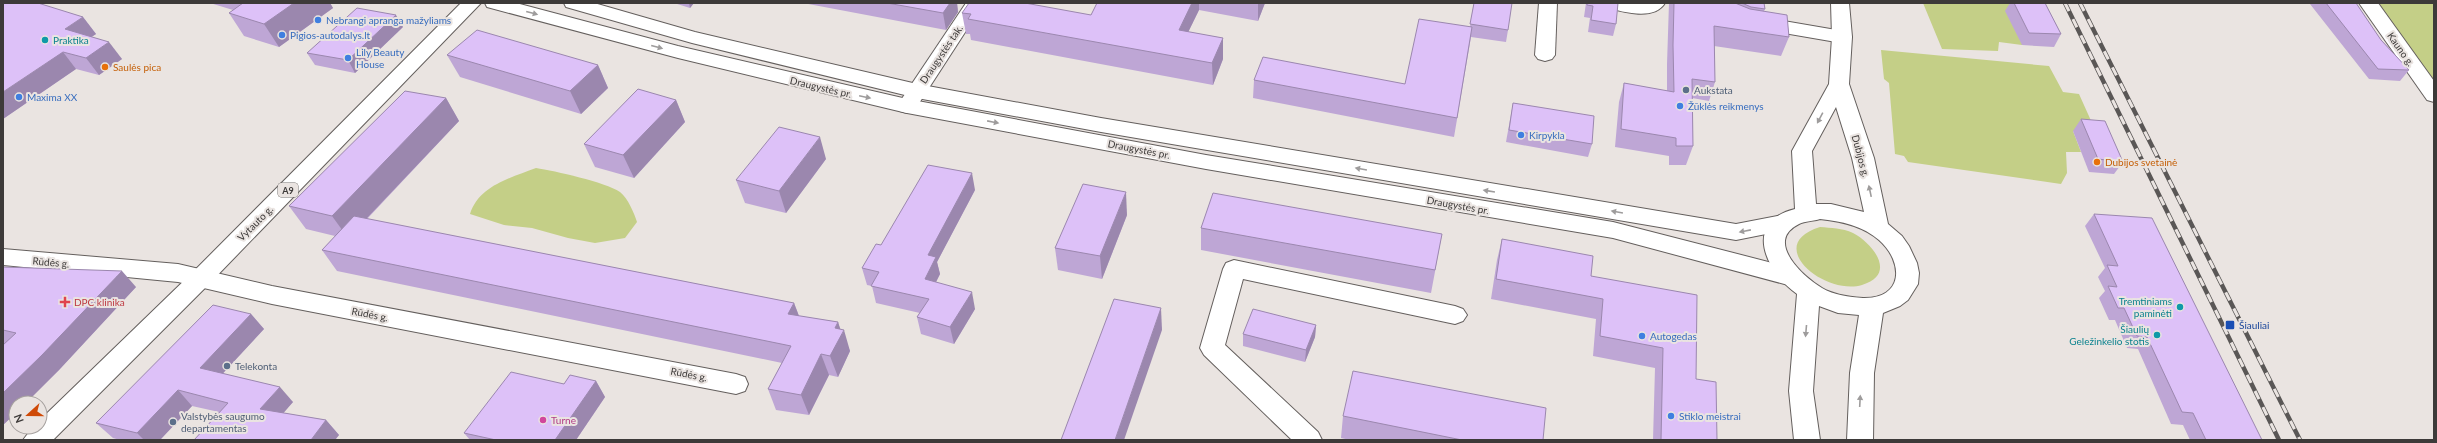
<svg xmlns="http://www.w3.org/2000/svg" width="2437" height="443" viewBox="0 0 2437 443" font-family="Lato,sans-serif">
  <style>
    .green { fill: #c4cf87 }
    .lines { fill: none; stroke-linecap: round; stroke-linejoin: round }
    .street-casing { stroke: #645f5d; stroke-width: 2 }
    .secondary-casing { stroke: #645f5d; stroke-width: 2 }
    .primary-casing { stroke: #645f5d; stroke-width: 2 }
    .highway-casing { stroke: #645f5d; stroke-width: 2 }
    .street { fill: #fff; fill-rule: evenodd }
    .secondary { fill: #fff; fill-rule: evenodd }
    .primary { fill: #fff; fill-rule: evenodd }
    .highway { fill: #fff; fill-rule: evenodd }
    .rail-casing { stroke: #5a5756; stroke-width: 4.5 }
    .rail { stroke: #eae4e1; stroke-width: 3; stroke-dasharray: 9; stroke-linecap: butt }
    .wall { fill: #bea6d5 }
    .shaded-wall { fill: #9b87ae }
    .building { fill: #ddc1f8; stroke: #9b87ae }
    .oneway { fill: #9e9c9c }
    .shop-dot { fill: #3f7fe0; stroke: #eae4e1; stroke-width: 1.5 }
    .culture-dot { fill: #0f9aa8; stroke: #eae4e1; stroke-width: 1.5 }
    .food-dot { fill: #e8710a; stroke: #eae4e1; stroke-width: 1.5 }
    .service-dot { fill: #5c6f8a; stroke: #eae4e1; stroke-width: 1.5 }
    .health-dot { fill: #e0444e; stroke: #eae4e1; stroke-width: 1.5 }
    .transit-dot { fill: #1a4fb4; stroke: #eae4e1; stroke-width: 1.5 }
    .hotel-dot { fill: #d1479c; stroke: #eae4e1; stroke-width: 1.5 }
    .labels { text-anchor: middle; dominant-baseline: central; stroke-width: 4; stroke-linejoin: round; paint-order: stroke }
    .shield { fill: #eae4e1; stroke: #716d6b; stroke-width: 1 }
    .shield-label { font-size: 9px; font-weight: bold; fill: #3d3a39 }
    .shop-label { font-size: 10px; fill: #366cbe; stroke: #eae4e1; text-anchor: start }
    .culture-label { font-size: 10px; fill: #0d838f; stroke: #eae4e1; text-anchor: end }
    .street-label { font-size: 10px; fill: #3d3a39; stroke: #eae4e1 }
    .food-label { font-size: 10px; fill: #c56008; stroke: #eae4e1; text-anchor: start }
    .service-label { font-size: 10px; fill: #4e5e75; stroke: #eae4e1; text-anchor: start }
    .health-label { font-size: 10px; fill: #be3a42; stroke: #eae4e1; text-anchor: start }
    .transit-label { font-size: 10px; fill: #164399; stroke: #eae4e1; text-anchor: start }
    .hotel-label { font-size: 10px; fill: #b23c85; stroke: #eae4e1; text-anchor: start }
  </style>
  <rect width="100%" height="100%" fill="#eae4e1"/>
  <g class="green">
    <path d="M1923 3H2031L2022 45 1999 42 1998 51 1942 49Z"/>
    <path d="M2368 3H2434V90Z"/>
    <path d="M1881 50 2049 66 2063 92 2079 94 2097 134 2073 131 2081 152H2066L2067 173 2061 184 1908 162 1904 156 1895 154 1889 83 1884 79Z"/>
    <path d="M536 168C555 171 605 182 620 192 628 198 634 213 637 222L625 238 595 243 568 238 532 228 504 225 470 214C479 186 510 178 536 168Z"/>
    <path d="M1820 227C1831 228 1842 228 1853 233 1874 244 1897 275 1862 285 1825 296 1762 245 1820 227Z"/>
  </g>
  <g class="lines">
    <g class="street-casing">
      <g id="street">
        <path d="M966 3H984L914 111 907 113 900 111 897 106Z"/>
        <path d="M1539 3H1557L1555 55 1552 59 1545 61 1538 59 1535 55Z"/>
        <path d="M1603 3H1665C1654 21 1623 12 1605 7Z"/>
        <path d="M1692 3H1722L1748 15 1842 31 1849 33 1852 37 1849 41 1842 43 1744 26 1694 7Z"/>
        <path d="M2359 3H2378L2434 81V102L2427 100Z"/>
        <path d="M3 249 178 264 272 286 736 374 745 377 748 384 745 391 736 394 272 304 178 282 3 265Z"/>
        <path d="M1234 260 1455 306 1463 309 1467 315 1463 321 1455 324 1243 279 1225 345 1318 432 1322 440H1292L1204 355 1200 348 1223 269 1226 263Z"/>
      </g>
    </g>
    <g class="secondary-casing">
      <g id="secondary">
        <path d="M485 3H516L678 46 907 99 1206 155 1613 222 1788 267 1796 270 1799 276 1796 282 1788 285 1613 238 1206 169 907 113 678 58 487 7Z"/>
        <path d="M564 3H594L695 32 917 84 1101 118 1736 224 1783 215 1791 217 1794 223 1791 229 1736 240 1101 132 917 98 692 43 566 7Z"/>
      </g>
    </g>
    <g class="primary-casing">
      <path id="primary" d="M1831 3H1849L1852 37 1849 84 1874 158 1888 224 1902 236 1909 246 1917 263 1919 273 1918 284 1908 300 1900 306 1883 313 1874 373 1873 440H1847L1850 373 1859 315 1838 313 1819 306 1813 391 1820 440H1794L1789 391 1797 294C1766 272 1742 222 1795 209L1792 151 1829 84 1832 37ZM1836 107 1852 158 1864 212 1831 204H1816L1812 151ZM1820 219C1841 221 1863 226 1879 240 1904 262 1904 299 1863 298 1849 297 1834 295 1822 288 1803 277 1764 241 1799 224 1805 221 1814 221 1820 219Z"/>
    </g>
    <g class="highway-casing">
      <path id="highway" d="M461 3H481L208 285 53 440H23L33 427H40V420L192 273Z"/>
    </g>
    <use href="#street" class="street"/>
    <use href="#secondary" class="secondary"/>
    <use href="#primary" class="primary"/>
    <use href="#highway" class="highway"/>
    <g class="rail-casing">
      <g id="rail">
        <path d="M2065 3 2279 440"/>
        <path d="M2080 3 2300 440"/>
      </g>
    </g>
    <use href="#rail" class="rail"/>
  </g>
  <g class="wall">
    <path d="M210 3H330L333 8 279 47 244 36 229 13 233 10Z"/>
    <path d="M674 3H694L690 8Z"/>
    <path d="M803 3H957L958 12 946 30Z"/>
    <path d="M1097 3H1265L1258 21 1199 10 1188 32 1223 38V59L1213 85 971 40 970 34H966L962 13 1091 15Z"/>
    <path d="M1474 3 1508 30 1506 42 1471 37 1454 137 1253 98 1254 80 1405 84 1470 27Z"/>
    <path d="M1586 3H1618L1616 24 1613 36 1588 32 1590 18 1584 17Z"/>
    <path d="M1669 3H1764L1765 9 1764 11 1789 37 1781 56 1714 46 1715 82 1709 101 1692 98 1693 146 1686 165H1669V156L1615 147 1619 102 1624 83 1667 91V64Z"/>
    <path d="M2010 3H2045L2061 34 2054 47 2022 45 2005 11Z"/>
    <path d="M2311 3H2356L2381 40 2409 70 2400 81 2369 79 2310 4Z"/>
    <path d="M83 17 96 34 91 37 122 59 99 75 76 69 3 119Z"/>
    <path d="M403 27 355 73 315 65 307 53Z"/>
    <path d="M447 55 598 65 608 88 581 114 460 77Z"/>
    <path d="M446 98 459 121 367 219 794 303 799 316 838 322 840 329 850 351 838 377 829 375 809 415 776 410 768 389 782 363 337 271 322 250 335 236 306 229 289 206Z"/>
    <path d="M676 100 685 122 634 178 595 167 584 144Z"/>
    <path d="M1513 103 1592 144 1588 157 1506 142Z"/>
    <path d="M2081 119 2123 162 2114 174 2089 172 2073 131Z"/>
    <path d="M826 159 786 213 745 203 736 180Z"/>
    <path d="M975 190 937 262 940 274 936 282 975 309 954 344 921 334 917 317 920 313 876 303 872 286 867 285 862 268 881 245Z"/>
    <path d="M2094 214 2262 440H2190L2183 425 2171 424 2138 349 2127 348 2115 320H2109L2099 298 2105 291 2098 277 2105 268 2085 226Z"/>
    <path d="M1127 215 1102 279 1058 270 1055 248Z"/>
    <path d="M1201 228 1442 234 1431 293 1201 250Z"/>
    <path d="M1502 239 1591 276 1696 379 1717 440H1653L1655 368 1593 356 1596 319 1491 299 1497 260Z"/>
    <path d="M3 267 136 287 59 370 3 425V345L5 343H3Z"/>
    <path d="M251 314 264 329 223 373 293 402 283 413 326 420 339 435 335 440H194L219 412 192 406 160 440H120L113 438 96 423Z"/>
    <path d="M1316 325 1315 337 1305 362 1243 346V334Z"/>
    <path d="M596 381 605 397 576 440H470L464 433 564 384Z"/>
    <path d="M1343 416 1543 440H1350L1341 438Z"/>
  </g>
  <g class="shaded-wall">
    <path d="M294 3H330L333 8 279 47 264 24Z"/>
    <path d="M689 3H694L690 8Z"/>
    <path d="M946 3H957L958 12 946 30 943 13Z"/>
    <path d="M1192 3H1199V10L1179 51V30Z"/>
    <path d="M1258 3H1265L1258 21Z"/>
    <path d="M396 15 403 27 355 73 348 60Z"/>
    <path d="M83 17 96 34 78 46 65 29Z"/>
    <path d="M1223 38V59L1213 85 1212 63Z"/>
    <path d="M109 42 122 59 99 75 86 58Z"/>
    <path d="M63 52 76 69 3 119V92Z"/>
    <path d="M598 65 608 88 581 114 570 91Z"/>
    <path d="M446 98 459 121 348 238 332 216Z"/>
    <path d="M676 100 685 122 634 178 623 155Z"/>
    <path d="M820 137 826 159 786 213 779 191Z"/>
    <path d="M972 173 975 190 937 262 940 274 929 296 925 279 928 255Z"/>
    <path d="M1126 192 1127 215 1102 279 1100 256Z"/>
    <path d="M122 271 136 287 59 370 26 403H16V413L3 425V393Z"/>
    <path d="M972 292 975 309 954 344 950 327Z"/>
    <path d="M794 303 802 324 788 314Z"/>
    <path d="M1161 308 1162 330 1124 440H1115Z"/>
    <path d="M251 314 264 329 214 383 200 368Z"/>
    <path d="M838 322 842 334 844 330 850 351 838 377 830 356 835 328Z"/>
    <path d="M1316 325 1315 337 1305 362 1306 350Z"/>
    <path d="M821 354 829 375 809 415 801 395Z"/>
    <path d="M596 381 605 397 576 440H555Z"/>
    <path d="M280 387 293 402 273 425 260 409Z"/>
    <path d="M178 390 192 406 160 440H144L137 433Z"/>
    <path d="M326 420 339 435 335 440H311Z"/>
  </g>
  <g class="building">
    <path d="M3 3H38L83 17 65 29 109 42 86 58 63 52 3 92Z"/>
    <path d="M243 3H294L264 24 229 13Z"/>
    <path d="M887 3H950L943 13Z"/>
    <path d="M969 3H1025L1091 15 1097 3H1192L1179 30 1223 38 1212 63 968 19 971 14 962 13Z"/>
    <path d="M1474 3H1512L1508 30 1470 24Z"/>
    <path d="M1587 3H1618L1616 24 1591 20 1593 6 1587 5Z"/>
    <path d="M1674 3H1735L1750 9 1787 15 1789 37 1714 26 1715 82 1692 79 1693 146H1676V138L1621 129 1624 83 1674 92 1673 45Z"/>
    <path d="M1742 3H1764L1765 9 1751 7Z"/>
    <path d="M2014 3H2045L2061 34 2029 33Z"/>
    <path d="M2326 3H2356L2381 40 2409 70 2378 69Z"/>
    <path d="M357 8 396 15 348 60 307 53Z"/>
    <path d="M1419 19 1472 27 1457 118 1254 80 1263 57 1405 84Z"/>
    <path d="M477 30 598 65 570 91 447 55Z"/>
    <path d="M638 89 676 100 623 155 584 144Z"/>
    <path d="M405 91 446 98 332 216 289 206Z"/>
    <path d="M1513 103 1594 116 1592 144 1509 130Z"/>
    <path d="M2081 119 2105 121 2123 162 2098 159Z"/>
    <path d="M779 127 820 137 779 191 736 180Z"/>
    <path d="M928 165 972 173 928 255 936 257 925 279 972 292 950 327 917 317 929 299 871 286 879 272 862 268 876 244 881 245Z"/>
    <path d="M1083 184 1126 192 1100 256 1055 248Z"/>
    <path d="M1213 193 1442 234 1435 270 1201 228Z"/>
    <path d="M2094 214 2152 218 2262 440H2206L2193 413 2182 412 2147 337 2137 336 2124 308H2118L2108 286 2117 287 2107 265 2118 266Z"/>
    <path d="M354 216 794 303 788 314 838 322 835 328 844 330 830 356 821 354 801 395 768 389 791 346 322 250Z"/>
    <path d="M1502 239 1593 256 1591 276 1697 295 1696 379 1716 382 1717 440H1661L1663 348 1600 336 1603 299 1496 279Z"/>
    <path d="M3 267 122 271 42 355 3 393V345L16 333 3 330Z"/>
    <path d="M1114 299 1161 308 1115 440H1061Z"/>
    <path d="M213 305 251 314 200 368 280 387 260 409 326 420 311 440H194L228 403 178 390 137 433 96 423Z"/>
    <path d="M1253 309 1316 325 1306 350 1243 334Z"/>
    <path d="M1353 371 1546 408 1543 440H1462L1343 416Z"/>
    <path d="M511 372 564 384 570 375 596 381 555 440H496L464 433Z"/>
  </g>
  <defs><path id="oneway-solid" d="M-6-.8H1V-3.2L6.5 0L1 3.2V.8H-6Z"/></defs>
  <g class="oneway">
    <use href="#oneway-solid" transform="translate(532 13) rotate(15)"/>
    <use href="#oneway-solid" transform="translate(657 47) rotate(15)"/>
    <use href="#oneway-solid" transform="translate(865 97) rotate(12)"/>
    <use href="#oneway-solid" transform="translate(1820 118) rotate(118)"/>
    <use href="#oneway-solid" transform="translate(993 122) rotate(11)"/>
    <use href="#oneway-solid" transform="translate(1361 169) rotate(-170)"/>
    <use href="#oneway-solid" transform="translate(1489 191) rotate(-171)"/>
    <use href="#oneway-solid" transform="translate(1870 191) rotate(-102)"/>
    <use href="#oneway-solid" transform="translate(1617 212) rotate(-170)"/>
    <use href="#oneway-solid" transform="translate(1745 231) rotate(169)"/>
    <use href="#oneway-solid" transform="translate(1806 331) rotate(95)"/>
    <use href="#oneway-solid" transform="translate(1860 401) rotate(-87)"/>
  </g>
  <g class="shop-dot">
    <circle cx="318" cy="20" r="4"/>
    <circle cx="282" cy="35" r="4"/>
    <circle cx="348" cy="58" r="4"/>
    <circle cx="19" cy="97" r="4"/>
    <circle cx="1680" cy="106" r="4"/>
    <circle cx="1521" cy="135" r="4"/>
    <circle cx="1642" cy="336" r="4"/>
    <circle cx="1671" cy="416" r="4"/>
  </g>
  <g class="culture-dot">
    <circle cx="45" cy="40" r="4"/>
    <circle cx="2180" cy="307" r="4"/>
    <circle cx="2157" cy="335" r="4"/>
  </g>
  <g class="food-dot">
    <circle cx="105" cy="67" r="4"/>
    <circle cx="2097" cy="162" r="4"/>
  </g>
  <g class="service-dot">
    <circle cx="1686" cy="90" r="4"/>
    <circle cx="227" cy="366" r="4"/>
    <circle cx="173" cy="422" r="4"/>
  </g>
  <path class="health-dot" d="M63 296h4v4h4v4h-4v4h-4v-4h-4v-4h4z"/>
  <rect class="transit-dot" x="2225" y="320" width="10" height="10" rx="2"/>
  <circle class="hotel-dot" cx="543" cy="420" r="4"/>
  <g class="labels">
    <rect class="shield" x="278" y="183" width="20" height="14" rx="3"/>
    <g class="shield-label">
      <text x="288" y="190">A9</text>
    </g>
    <g class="shop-label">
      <text x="326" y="20">Nebrangi apranga mažyliams</text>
      <text x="290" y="35">Pigios-autodalys.lt</text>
      <text x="356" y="52">Lily Beauty<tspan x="356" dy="12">House</tspan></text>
      <text x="27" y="97">Maxima XX</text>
      <text x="1688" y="106">Žūklės reikmenys</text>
      <text x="1529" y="135">Kirpykla</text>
      <text x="1650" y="336">Autogedas</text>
      <text x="1679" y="416">Stiklo meistrai</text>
    </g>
    <g class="culture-label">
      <text x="53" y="40" text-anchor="start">Praktika</text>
      <text x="2172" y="301">Tremtiniams<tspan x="2172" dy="12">paminėti</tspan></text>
      <text x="2149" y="329">Šiaulių<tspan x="2149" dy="12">Geležinkelio stotis</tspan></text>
    </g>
    <g class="street-label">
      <text transform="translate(2401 49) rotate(55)">Kauno g.</text>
      <text transform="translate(941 54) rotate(-56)">Draugystės tak.</text>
      <text transform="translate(821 87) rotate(13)">Draugystės pr.</text>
      <text transform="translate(1139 149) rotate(11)">Draugystės pr.</text>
      <text transform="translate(1861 156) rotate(75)">Dubijos g.</text>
      <text transform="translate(1458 205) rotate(10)">Draugystės pr.</text>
      <text transform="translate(255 223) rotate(-45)">Vytauto g.</text>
      <text transform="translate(51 262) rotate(5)">Rūdės g.</text>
      <text transform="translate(370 314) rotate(11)">Rūdės g.</text>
      <text transform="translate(689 374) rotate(11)">Rūdės g.</text>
    </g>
    <g class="food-label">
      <text x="113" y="67">Saulės pica</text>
      <text x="2105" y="162">Dubijos svetainė</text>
    </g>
    <g class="service-label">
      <text x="1694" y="90">Aukstata</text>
      <text x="235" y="366">Telekonta</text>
      <text x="181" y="416">Valstybės saugumo<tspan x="181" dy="12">departamentas</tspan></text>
    </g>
    <g class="health-label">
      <text x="74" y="302">DPC klinika</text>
    </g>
    <g class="transit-label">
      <text x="2239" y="325">Šiauliai</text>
    </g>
    <g class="hotel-label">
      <text x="551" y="420">Turne</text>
    </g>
  </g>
  <rect width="2437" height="443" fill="none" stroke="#3d3a39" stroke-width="8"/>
  <g transform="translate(28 415) rotate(249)"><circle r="19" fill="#eae4e1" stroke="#a5a09e"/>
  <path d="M0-3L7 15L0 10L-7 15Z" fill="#cf4a07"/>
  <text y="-6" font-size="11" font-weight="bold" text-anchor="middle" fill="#3d3a39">N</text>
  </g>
</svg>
